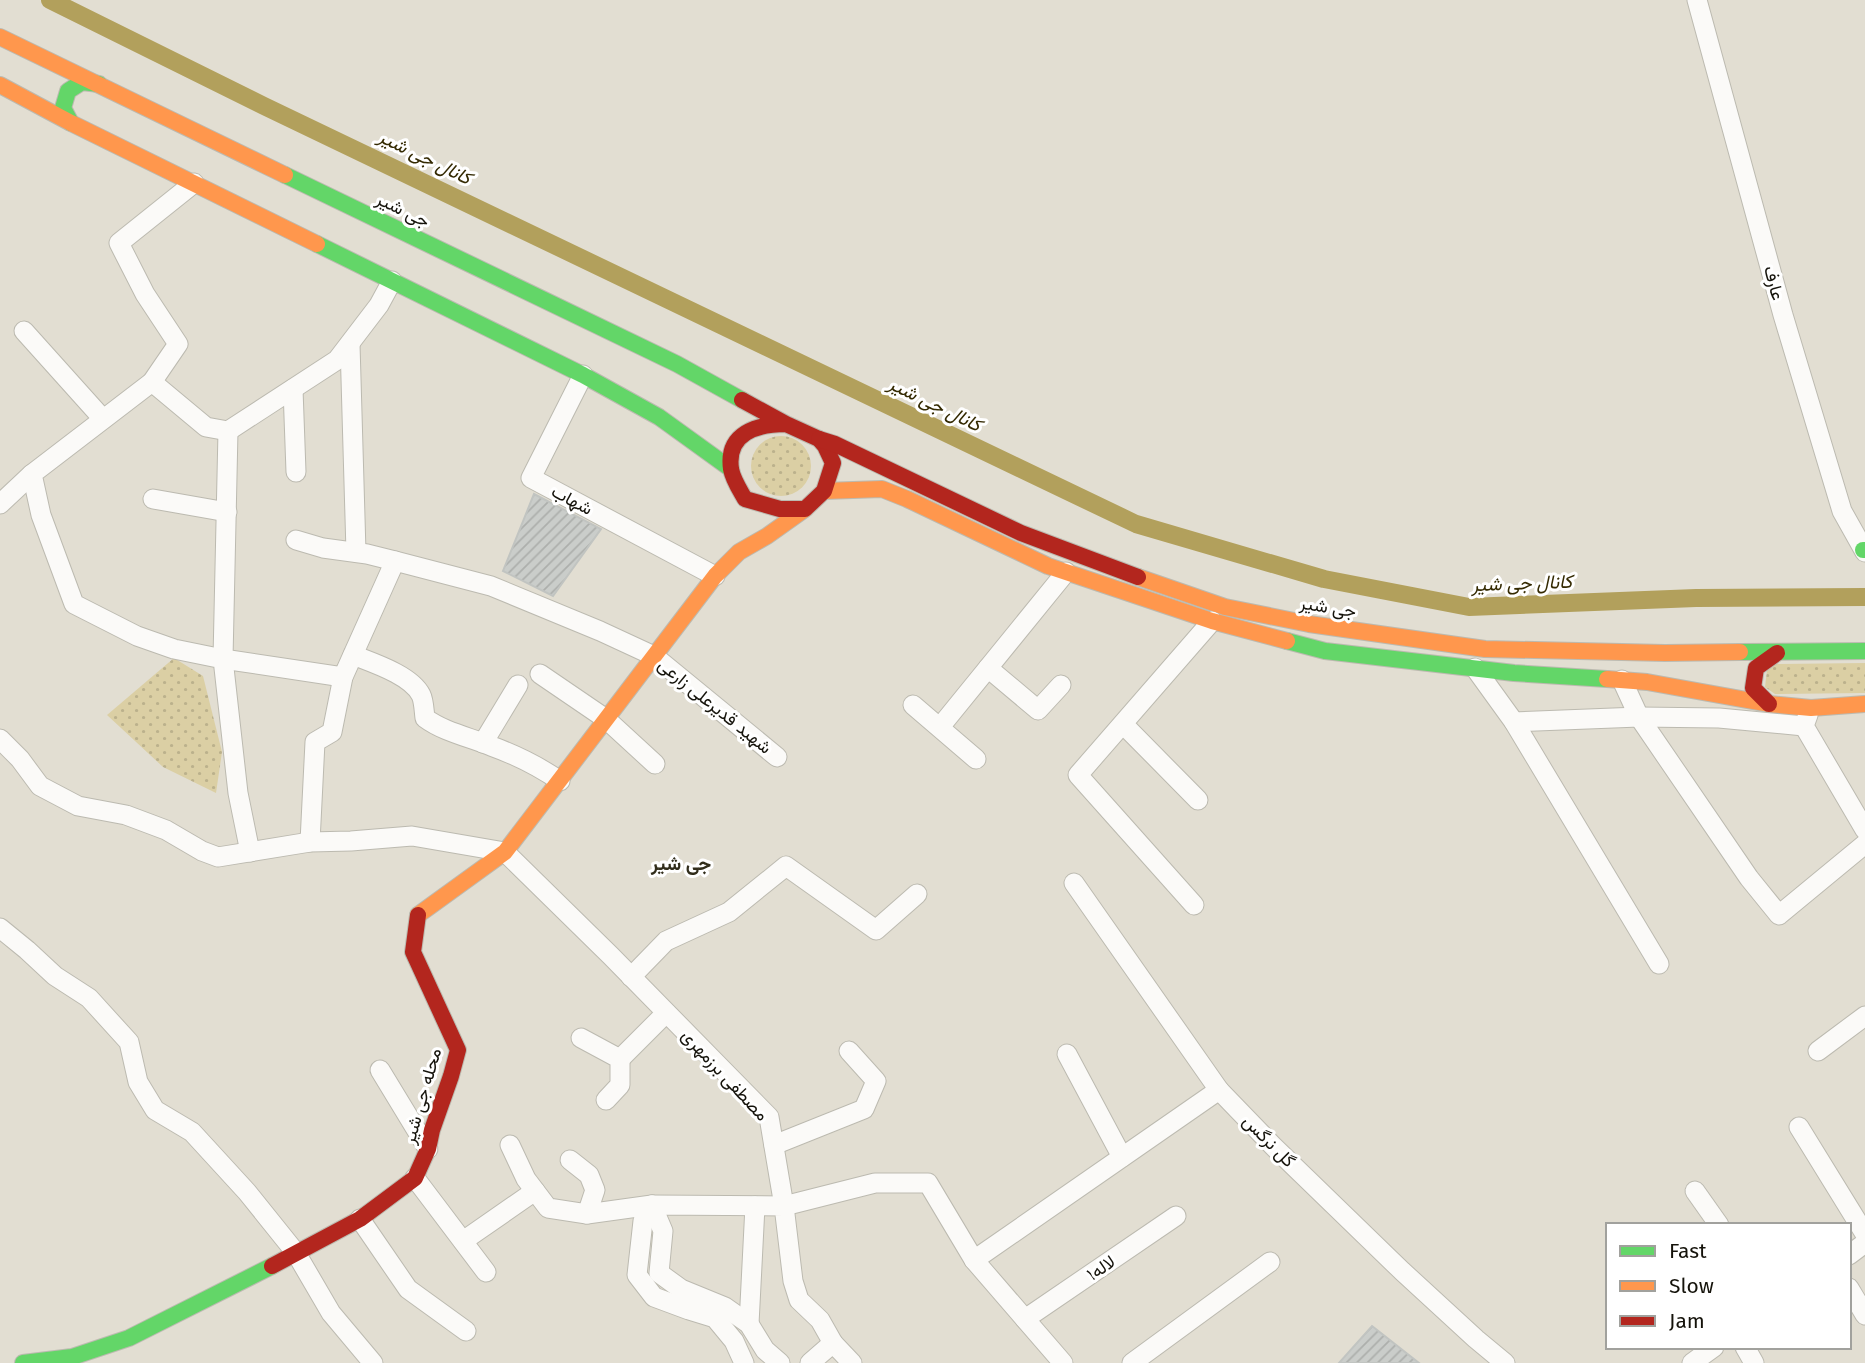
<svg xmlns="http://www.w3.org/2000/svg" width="1865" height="1363" viewBox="0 0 1865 1363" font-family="'Fira Sans',Vazirmatn,sans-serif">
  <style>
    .grass { fill: url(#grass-dots) }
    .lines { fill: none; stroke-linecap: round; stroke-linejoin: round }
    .canal { stroke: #b2a05c; stroke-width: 18 }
    .building { fill: url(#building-hatch); stroke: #c1c4c1; stroke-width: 2 }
    .street-casing { stroke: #bcbab0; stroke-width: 21 }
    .fast-casing { stroke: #bcbab0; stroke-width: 18 }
    .slow-casing { stroke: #bcbab0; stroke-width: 18 }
    .jam-casing { stroke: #bcbab0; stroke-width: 18 }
    .street { stroke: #fbfaf8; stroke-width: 19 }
    .fast { stroke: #63d668; stroke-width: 16 }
    .slow { stroke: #ff974d; stroke-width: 16 }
    .jam { stroke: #b3261e; stroke-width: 16 }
    .labels { text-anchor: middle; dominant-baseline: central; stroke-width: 6; stroke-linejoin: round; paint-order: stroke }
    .street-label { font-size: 18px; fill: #15130b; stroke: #fff }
    .water-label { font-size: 19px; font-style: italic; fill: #342a02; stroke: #fff }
    .neighbourhood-label { font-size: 19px; font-weight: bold; fill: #312d1b; stroke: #fff }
  </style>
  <defs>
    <pattern id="grass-dots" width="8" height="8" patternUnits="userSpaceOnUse" patternTransform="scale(1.75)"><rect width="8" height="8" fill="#dbcfa4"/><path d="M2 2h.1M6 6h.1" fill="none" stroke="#bbb18c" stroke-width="1.8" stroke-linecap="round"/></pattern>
    <pattern id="building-hatch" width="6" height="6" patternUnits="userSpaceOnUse" patternTransform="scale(1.75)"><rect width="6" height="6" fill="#cacdca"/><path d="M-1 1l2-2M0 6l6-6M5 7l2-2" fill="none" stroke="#adafac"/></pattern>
  </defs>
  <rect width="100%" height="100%" fill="#e2ded2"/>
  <g class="grass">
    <circle cx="781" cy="466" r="30"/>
    <path d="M174 658 203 676 222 752 216 793 163 767 107 715Z"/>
    <path d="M1865 663V693L1775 694 1765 687 1767 670 1775 664Z"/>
  </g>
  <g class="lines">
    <path class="canal" d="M50 0 264 106 1136 524 1324 579 1469 607 1696 598 1865 597"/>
  </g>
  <g class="building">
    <path d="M534 494 601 529 553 596 503 571Z"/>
    <path d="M1372 1326 1419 1363H1339Z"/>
  </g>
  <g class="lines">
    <g class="street-casing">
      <g id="street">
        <path d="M1697 0 1783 315 1842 511 1865 552"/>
        <path d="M194 183 119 243 145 294 178 344 152 382 32 474 41 515 74 604 137 636 174 649 223 659 238 793 250 852"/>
        <path d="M24 331 103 419"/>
        <path d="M350 344 356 552"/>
        <path d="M583 375 531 478 715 576"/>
        <path d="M152 382 206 427 228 431 337 360 379 305 392 281"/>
        <path d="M293 389 296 472"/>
        <path d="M228 431 223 659 343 677"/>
        <path d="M153 499 227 512"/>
        <path d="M0 504 32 474"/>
        <path d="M296 540 323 548 367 554 395 561 491 586 600 631 654 656 777 757"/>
        <path d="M353 655C373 663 411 675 421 695 424 701 424 711 425 718 444 732 469 737 491 746 516 755 538 766 560 781"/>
        <path d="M988 668 1038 710 1061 685"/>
        <path d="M1475 668 1514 722 1659 964"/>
        <path d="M540 674 606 719 655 764"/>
        <path d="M1622 680 1639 717 1749 878 1779 915 1865 844"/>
        <path d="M913 705 976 759"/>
        <path d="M1808 715 1804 726 1865 830"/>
        <path d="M1514 722 1639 717 1719 718 1804 726"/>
        <path d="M1123 724 1198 800"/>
        <path d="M940 727 1066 572"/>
        <path d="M0 739 20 759 40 786 78 806 126 815 166 830 202 851 218 857 310 842 351 841 412 836 505 852 611 956 769 1117 784 1206 875 1183H928L974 1260 1063 1363"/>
        <path d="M483 743 518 685"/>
        <path d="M310 842 315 742 332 732 343 677 395 561"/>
        <path d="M1074 883 1219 1090 1273 1146 1402 1271 1476 1339 1505 1363"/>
        <path d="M1194 905 1078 775 1212 621"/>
        <path d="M0 928 27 950 55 976 89 998 129 1042 138 1082 155 1110 192 1132 247 1192 296 1253 331 1313 373 1363"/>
        <path d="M631 977 666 941 729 912 786 866 876 930 917 894"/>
        <path d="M581 1038 620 1059V1085L606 1100"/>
        <path d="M1818 1051 1865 1016"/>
        <path d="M1067 1054 1122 1157"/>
        <path d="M620 1059 666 1013"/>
        <path d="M380 1070 428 1149"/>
        <path d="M1799 1127 1865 1234"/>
        <path d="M510 1145 526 1179 548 1208 587 1214 652 1205 784 1206 793 1281 799 1300 820 1320 833 1343"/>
        <path d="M774 1145 864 1109 876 1081 849 1051"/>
        <path d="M570 1160 589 1175 595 1190 587 1214"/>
        <path d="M415 1178 486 1272"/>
        <path d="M1695 1191 1719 1225"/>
        <path d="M652 1205 663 1231 659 1273 681 1289 725 1307 749 1324 765 1350 780 1363"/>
        <path d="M652 1205 643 1221 637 1275 654 1297 689 1310 715 1318 734 1341 744 1363"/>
        <path d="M360 1219 408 1289 466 1331"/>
        <path d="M463 1241 535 1191"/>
        <path d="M1849 1255 1865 1243"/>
        <path d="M974 1260 1219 1090"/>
        <path d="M1849 1288 1865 1315"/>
        <path d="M1025 1319 1176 1216"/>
        <path d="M749 1324 755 1206"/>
        <path d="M1745 1347 1754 1363"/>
        <path d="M810 1363 833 1343 852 1363"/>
        <path d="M1132 1363 1270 1262"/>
        <path d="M1692 1363 1714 1347"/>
      </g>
    </g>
    <g class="fast-casing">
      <g id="fast">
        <path d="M71 123 63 108 68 91 82 82 99 84"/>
        <path d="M285 175 677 364 742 400"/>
        <path d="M317 244 583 375 659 417 731 469"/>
        <path d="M1863 550H1865"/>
        <path d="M1287 641 1325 651 1514 673 1607 679"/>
        <path d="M1740 652 1865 651"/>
        <path d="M23 1363 72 1357 129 1338 272 1266"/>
      </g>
    </g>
    <g class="slow-casing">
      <g id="slow">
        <path d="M0 37 285 175"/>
        <path d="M0 85 71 123 317 244"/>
        <path d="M824 491 882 489 907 499 1048 566 1212 621 1287 641"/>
        <path d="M1138 577 1225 607 1309 624 1485 649 1665 653 1740 652"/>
        <path d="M1607 679 1647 682 1769 704 1811 708 1865 704"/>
        <path d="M418 915 505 852 715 576 739 552 767 536 805 509"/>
      </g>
    </g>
    <g class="jam-casing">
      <g id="jam">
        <path d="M742 400 786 424 819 439 825 446 833 463 824 491 805 509H780L745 499C740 490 733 480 731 469 726 433 757 424 786 424"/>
        <path d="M819 439 835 444 1021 533 1138 577"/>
        <path d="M1769 704 1753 688 1756 668 1777 653"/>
        <path d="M272 1266 360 1219 415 1178 428 1149 432 1130 451 1076 458 1050 413 952 418 915"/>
      </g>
    </g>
    <use href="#street" class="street"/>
    <use href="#fast" class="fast"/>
    <use href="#slow" class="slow"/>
    <use href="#jam" class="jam"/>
  </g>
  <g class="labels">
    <g class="street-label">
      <text transform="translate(403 210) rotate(26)">جی شیر</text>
      <text transform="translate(1774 283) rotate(75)">عارف</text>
      <text transform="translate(572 500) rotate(28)">شهاب</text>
      <text transform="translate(1328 607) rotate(9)">جی شیر</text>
      <text transform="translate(715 706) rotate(39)">شهید قدیرعلی زارعی</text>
      <text transform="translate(725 1075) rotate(47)">مصطفی برزمهری</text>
      <text transform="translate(422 1096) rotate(-74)">محله جی شیر</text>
      <text transform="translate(1269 1141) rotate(45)">گل نرگس</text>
      <text transform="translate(1101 1268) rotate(-34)">لاله۱</text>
    </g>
    <g class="water-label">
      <text transform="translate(425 157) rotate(26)">کانال جی شیر</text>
      <text transform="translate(935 404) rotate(26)">کانال جی شیر</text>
      <text transform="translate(1522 583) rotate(-2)">کانال جی شیر</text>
    </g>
    <g class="neighbourhood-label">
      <text x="681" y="863">جی شیر</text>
    </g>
  </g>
  <rect x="1606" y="1223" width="245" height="126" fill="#ffffff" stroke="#a1a19d" stroke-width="2"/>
  <rect x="1620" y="1246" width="35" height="10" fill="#63d668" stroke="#a1a19d" stroke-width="2"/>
  <text x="1669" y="1258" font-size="21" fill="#15130b">Fast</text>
  <rect x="1620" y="1281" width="35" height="10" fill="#ff974d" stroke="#a1a19d" stroke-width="2"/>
  <text x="1669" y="1293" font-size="21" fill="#15130b">Slow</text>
  <rect x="1620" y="1316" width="35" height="10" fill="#b3261e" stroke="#a1a19d" stroke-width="2"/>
  <text x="1669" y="1328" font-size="21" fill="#15130b">Jam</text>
</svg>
